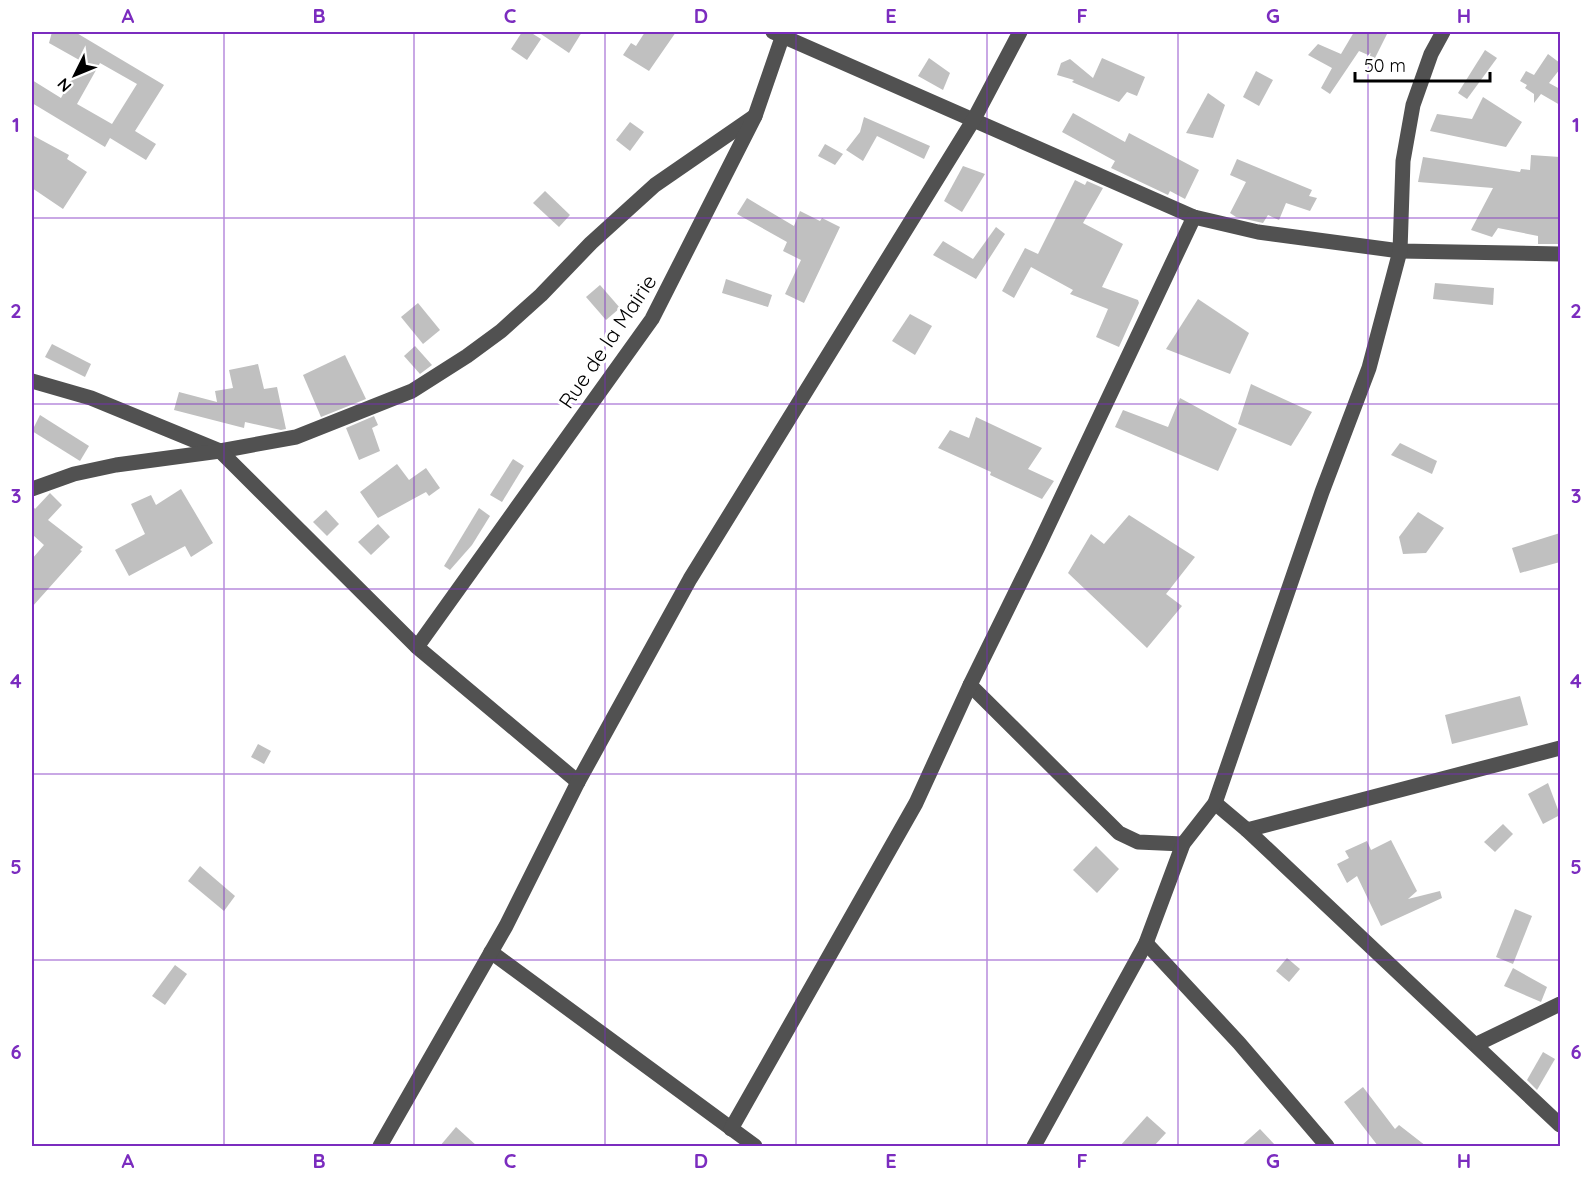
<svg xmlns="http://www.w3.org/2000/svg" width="1592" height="1178" viewBox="0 0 1592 1178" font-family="Quicksand,sans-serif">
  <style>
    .building { fill: #c0c0c0; fill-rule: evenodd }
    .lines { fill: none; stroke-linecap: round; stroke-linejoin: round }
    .minor { stroke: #515151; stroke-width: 15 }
    .grid { fill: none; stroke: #7b2cbf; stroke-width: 1.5; stroke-opacity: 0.55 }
    .labels { text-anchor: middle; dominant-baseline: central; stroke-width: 6; stroke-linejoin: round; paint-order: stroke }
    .street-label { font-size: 21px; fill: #000; stroke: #fff }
    .neatline { fill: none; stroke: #7b2cbf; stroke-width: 2 }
    .grid-label { font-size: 20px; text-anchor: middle; font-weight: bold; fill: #7b2cbf }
  </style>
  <rect width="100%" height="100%" fill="#fff"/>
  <g class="building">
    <path d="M52 32H75L164 85 135 131 156 144 146 160 110 138 105 147 32 103V80L61 98 81 61 49 43ZM100 63 137 84 112 124 77 104Z"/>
    <path d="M522 32H530L541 39 527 60 511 49Z"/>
    <path d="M538 32H582L569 53Z"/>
    <path d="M645 32H676L649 71 623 55 631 43 636 46Z"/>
    <path d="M1354 32H1388L1375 58 1359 51 1330 94 1321 88 1332 68 1308 55 1318 44 1341 54Z"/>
    <path d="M1485 50 1497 58 1467 99 1458 93Z"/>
    <path d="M1548 54 1560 63V69L1549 83 1560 89V105L1541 94 1534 103V94L1525 88 1527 85 1520 81 1526 71 1534 75Z"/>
    <path d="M929 58 950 73 943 90 918 76Z"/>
    <path d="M1102 58 1145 77 1137 96 1127 92 1119 102 1072 82 1074 80 1057 75 1061 63 1070 59 1093 78Z"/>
    <path d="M1256 71 1273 80 1259 106 1243 97Z"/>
    <path d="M1208 93 1225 105 1213 138 1186 133Z"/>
    <path d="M1483 97 1522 122 1506 147 1430 131 1437 114 1472 119Z"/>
    <path d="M1073 113 1125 142 1129 133 1199 170 1185 199 1170 191 1168 195 1111 168 1115 161 1062 132Z"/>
    <path d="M864 117 930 146 924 159 877 136 863 161 846 150 860 132Z"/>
    <path d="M630 122 644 132 630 151 616 140Z"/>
    <path d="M32 135 69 155 67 159 87 172 63 209 32 188Z"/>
    <path d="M825 144 843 154 835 165 818 156Z"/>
    <path d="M1531 155 1560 157V244H1538V236L1498 228 1492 237 1471 230 1493 188 1418 182 1423 157 1520 172 1521 169 1530 170Z"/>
    <path d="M1237 159 1312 190 1309 196 1317 198 1310 211 1286 203 1279 220 1268 215 1263 223 1236 217 1230 213 1246 182 1230 175Z"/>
    <path d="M963 166 985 174 962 212 944 201Z"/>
    <path d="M1075 180 1085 185 1087 181 1103 188 1083 223 1123 244 1102 287 1138 300 1139 303 1119 347 1096 337 1108 309 1070 294 1073 290 1031 267 1014 298 1002 291 1025 248 1038 254Z"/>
    <path d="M545 191 570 215 559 227 533 203Z"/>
    <path d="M747 198 794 226 800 211 820 221 822 218 840 227 804 303 785 294 801 260 783 251 787 242 737 214Z"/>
    <path d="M996 227 1005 234 976 279 933 255 943 241 973 259Z"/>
    <path d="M726 279 772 295 768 307 722 293Z"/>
    <path d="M1435 283 1494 288 1493 305 1433 299Z"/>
    <path d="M600 285 620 308 606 320 586 297Z"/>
    <path d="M1198 299 1249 333 1230 374 1166 349Z"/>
    <path d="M418 303 440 330 423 344 401 317Z"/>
    <path d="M910 314 932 326 915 355 892 341Z"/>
    <path d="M52 344 91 364 85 377 45 357Z"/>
    <path d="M415 346 432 365 420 374 404 356Z"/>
    <path d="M345 355 366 399 321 417 303 375Z"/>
    <path d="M258 364 264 389 277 387 286 429 281 430 245 422 244 428 174 410 179 392 217 402 215 391 233 388 229 370Z"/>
    <path d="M1251 384 1312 412 1291 446 1238 424Z"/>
    <path d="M1180 398 1237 429 1218 471 1115 427 1123 410 1168 427Z"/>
    <path d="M40 415 89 446 80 461 32 431Z"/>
    <path d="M374 416 378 425 372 428 380 451 359 460 346 428Z"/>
    <path d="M976 417 1042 448 1028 469 1054 481 1042 499 990 475 991 472 938 448 950 430 969 438Z"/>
    <path d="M1400 443 1437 461 1432 474 1391 455Z"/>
    <path d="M513 459 524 466 502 502 490 495Z"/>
    <path d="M397 464 409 480 426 468 440 488 429 496 426 492 378 518 360 492Z"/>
    <path d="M181 489 213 543 191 557 185 546 129 576 115 550 145 534 131 504 151 495 156 505Z"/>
    <path d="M50 493 62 505 48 520 83 547 80 550 82 551 32 607V559L44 545 33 535 32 537V505L35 509Z"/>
    <path d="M479 508 490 516 472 545 450 570 444 566Z"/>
    <path d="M326 510 339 524 327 536 313 522Z"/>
    <path d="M1418 512 1444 528 1426 553 1403 554 1399 537Z"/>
    <path d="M1129 515 1195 557 1166 594 1182 606 1147 648 1068 573 1091 534 1104 544Z"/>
    <path d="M378 524 390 537 371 555 358 542Z"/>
    <path d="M1560 533V562L1520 573 1512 548Z"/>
    <path d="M1520 696 1528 725 1452 744 1445 715Z"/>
    <path d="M258 744 271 751 264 764 251 757Z"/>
    <path d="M1548 783 1560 815 1543 824 1528 794Z"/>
    <path d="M1503 824 1513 834 1495 852 1484 842Z"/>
    <path d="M1391 840 1417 891 1408 899 1440 891 1442 898 1381 926 1357 876 1347 883 1337 864 1349 858 1345 851 1367 841 1371 850Z"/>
    <path d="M1096 846 1119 869 1097 893 1073 870Z"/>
    <path d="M200 866 235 896 224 911 188 881Z"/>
    <path d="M1515 909 1532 916 1513 964 1496 957Z"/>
    <path d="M1287 958 1300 969 1289 982 1276 971Z"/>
    <path d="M175 965 187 974 165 1005 152 996Z"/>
    <path d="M1513 968 1547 987 1541 1002 1504 986Z"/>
    <path d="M1543 1052 1555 1059 1537 1090 1527 1080Z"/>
    <path d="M1363 1087 1395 1129 1399 1125 1426 1146H1378L1344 1102Z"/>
    <path d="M1147 1116 1166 1133 1154 1146H1120Z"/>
    <path d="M456 1127 477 1146H440Z"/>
    <path d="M1260 1129 1276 1146H1241Z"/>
  </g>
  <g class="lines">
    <g class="minor">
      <path d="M773 32 1194 217 1258 232 1400 251 1560 254"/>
      <path d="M32 381 91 398 220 451 296 437 412 391 467 356 501 331 541 295 591 243 655 185 755 116"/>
      <path d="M32 489 74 474 116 465 220 451 417 647 578 782"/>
      <path d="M417 647 652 319 755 116 784 32"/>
      <path d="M970 685 1119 833 1138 842 1183 844"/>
      <path d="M1215 803 1247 830 1560 748"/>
      <path d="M1247 830 1560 1125"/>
      <path d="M1146 943 1239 1043 1327 1146"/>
      <path d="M491 952 755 1146"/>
      <path d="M1477 1044 1560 1004"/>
      <path d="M731 1129 916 803 970 685 1038 547 1194 217"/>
      <path d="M380 1146 506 926 578 782 690 579 974 119 1020 32"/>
      <path d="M1034 1146 1146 943 1183 844 1215 803 1322 492 1369 368 1400 251 1403 161 1413 105 1431 54 1443 32"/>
    </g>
  </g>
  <path class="grid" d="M224 32V1146M414 32V1146M605 32V1146M796 32V1146M987 32V1146M1178 32V1146M1368 32V1146M32 218H1560M32 404H1560M32 589H1560M32 774H1560M32 960H1560"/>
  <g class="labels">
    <g class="street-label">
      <text transform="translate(607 341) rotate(-56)">Rue de la Mairie</text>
    </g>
  </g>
  <rect width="1592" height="1178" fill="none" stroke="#ffffff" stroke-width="66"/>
  <g transform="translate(75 75) rotate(227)" stroke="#ffffff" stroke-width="4.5" paint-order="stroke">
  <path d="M0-4.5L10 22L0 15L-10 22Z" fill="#000000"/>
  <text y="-9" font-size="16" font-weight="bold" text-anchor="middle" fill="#000000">N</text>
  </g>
  <path d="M1355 72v9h135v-9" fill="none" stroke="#000000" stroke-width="3"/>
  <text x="1364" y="72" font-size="18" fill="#000000" stroke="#ffffff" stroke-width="4.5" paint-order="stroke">50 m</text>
  <rect x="33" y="33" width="1526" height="1112" class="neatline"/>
  <g class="grid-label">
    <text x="128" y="23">A</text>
    <text x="319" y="23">B</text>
    <text x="510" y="23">C</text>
    <text x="701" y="23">D</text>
    <text x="891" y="23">E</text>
    <text x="1082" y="23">F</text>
    <text x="1273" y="23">G</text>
    <text x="1464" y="23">H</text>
    <text x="16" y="132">1</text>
    <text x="1576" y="132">1</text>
    <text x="16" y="318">2</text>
    <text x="1576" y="318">2</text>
    <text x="16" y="503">3</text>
    <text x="1576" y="503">3</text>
    <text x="16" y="688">4</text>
    <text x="1576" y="688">4</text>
    <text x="16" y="874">5</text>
    <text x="1576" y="874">5</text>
    <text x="16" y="1059">6</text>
    <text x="1576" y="1059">6</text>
    <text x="128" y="1168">A</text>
    <text x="319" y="1168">B</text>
    <text x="510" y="1168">C</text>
    <text x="701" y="1168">D</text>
    <text x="891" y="1168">E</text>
    <text x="1082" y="1168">F</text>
    <text x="1273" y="1168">G</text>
    <text x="1464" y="1168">H</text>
  </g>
</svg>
